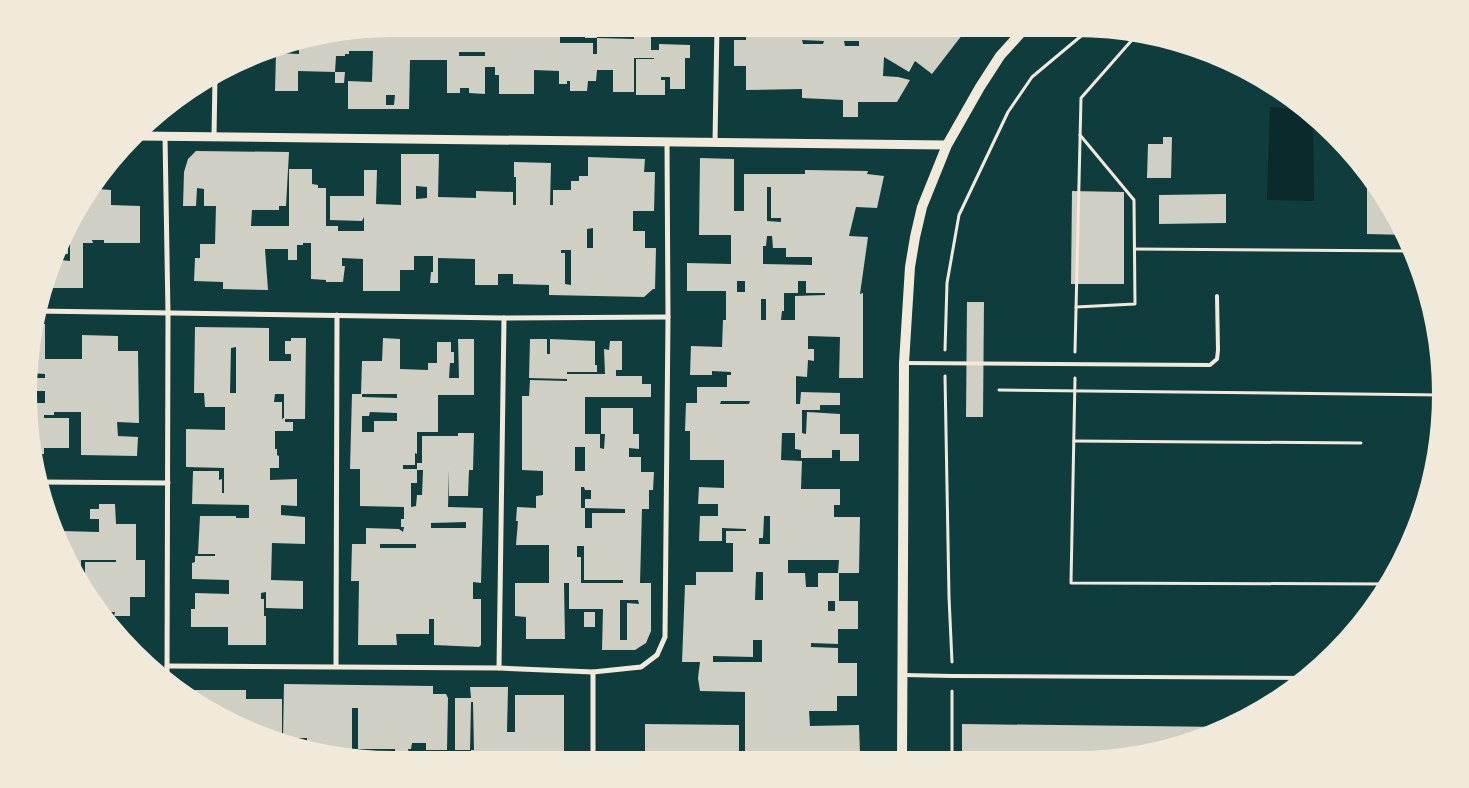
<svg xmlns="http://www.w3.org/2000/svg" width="1469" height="788" viewBox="0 0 1469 788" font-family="Raleway,sans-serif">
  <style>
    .water { fill: #0a2a2b }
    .building { fill: #cfcfc3; fill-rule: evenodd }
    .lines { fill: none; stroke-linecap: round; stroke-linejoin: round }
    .path { stroke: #f1e9da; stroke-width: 3 }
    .service { stroke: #f1e9da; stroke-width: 4 }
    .minor { stroke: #f1e9da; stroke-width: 5 }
    .tertiary { stroke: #f1e9da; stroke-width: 9 }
    .secondary { stroke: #f1e9da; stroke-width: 10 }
    .rim { fill: none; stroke: #f1e9da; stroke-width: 6 }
  </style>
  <rect width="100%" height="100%" fill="#0f3d3e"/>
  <path class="water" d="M1270 107 1308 109 1313 113 1314 201 1267 200Z"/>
  <g class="building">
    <path d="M394 25H560V43H593V54H597V38H585V33H563V25H597V38L634 39V35L615 34V31H611L612 25H651V50H659V44L690 45V58H685V89H670V77H661V80H665V95H636V59H654V58H634V92H613V70H597L596 81H588L587 91H570V81H567V84H559V71L534 70V94H499V75H495V67H485V94L469 93V88H460V93H447V60H410L409 109H348V81L372 82 373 51H349V54H345V56H336L335 72 298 71V91H275L276 53 299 54V41L319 39V37ZM459 52H485V56H459ZM386 95H395L394 105H386Z"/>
    <path d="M746 25 859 26V27L894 28 896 26H969L932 74 915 61 909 72 884 57 883 76 898 77 910 80 897 102H858V117H843V100L802 98V89L746 90V66H734V40H746ZM802 40 824 41 823 44H803ZM844 41H859V46H845Z"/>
    <path d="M289 42V50H272V46L275 45Z"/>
    <path d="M335 72H345L344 83H335Z"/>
    <path d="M1163 137H1172L1171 178H1147L1148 144H1163Z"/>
    <path d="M196 151 289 152 286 206H279V210H252L251 226H289V169H312V184L318 185V188H326V226H338V231H364V217L362 221 330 220V196H364V170H377L376 204 401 205V154H439L438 197 476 198V191L513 192V205H516V177H514V162L551 163 550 205H553V190H571V181H579V176H588V157L645 159 644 172H655L654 211H633V231H645V248H656L655 289H653L644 297 549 295V285L513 284V274H498V285H475V259L438 258V283H430L431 272H433V256H414V270H400V291H363V259L342 258V266H345L343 282H326V280L311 279V243H303V245H297V260H288V249H265L268 290 223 289V282L194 281 195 258H200V244H215L216 206H204V189L197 188 196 206H183L184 172 188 159ZM416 186 427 187V198L416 199ZM593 228V248H587V229ZM561 250H571V285L565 284V253H561Z"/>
    <path d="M700 158 734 159V211H744V174H805V170L868 171 867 174 884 176 877 208 856 207 849 236 868 237 860 294 863 293V378H839L840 337 808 336V349H814V361L808 360 807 377 796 376V404H800L801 392 840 393V405H820V410H802V433L806 434 807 412 840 414V434H859V461H840V450H832V458H801V450L795 449V433H782L781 460 802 461 801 489H840V505H834V517H860L859 573H838L839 560H788V573H805L806 587H818V573H839V601H858V629H838V644L811 643V647L838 648V663H857V696H837V711H809L810 726 859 725 860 754 803 753V761H745V692L700 691 698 678 700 662H682L685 585H696V572H733V543H726V531H746V529L722 528V541H699L700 516H718V504H698L699 487 724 488V460H690V431H685L686 403H697V387H727V375H731V372L712 371V375H690L691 346 722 347 723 320H726V291H687V263L731 264V235H699ZM767 187H771V218H781V222L767 221ZM767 236H772L773 248H786V257H812V265L763 264V246H766ZM737 281H745V292H737ZM798 281H806V293H825V295L795 296V320H781L782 311H784V293H798ZM761 299H766V320H761ZM721 401H750L749 404H720ZM764 516H770V544H759V538H763ZM756 572H763V600H755ZM828 601H835V611H828ZM753 640H762V662H713V656L753 657Z"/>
    <path d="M1367 169 1406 231 1407 235 1367 234Z"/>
    <path d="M98 178V189L111 190V205L140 206V243H104V240H92L93 243H83V288H45V281L81 203H84V197L87 189ZM68 243 70 244V261L61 260V254H68Z"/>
    <path d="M1072 191 1124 192V284H1071Z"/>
    <path d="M1226 194V223L1159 224V195Z"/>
    <path d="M967 302H984L983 417H966Z"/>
    <path d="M35 324H45V359H82V335L118 336V351H138L139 423 117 422 118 436 138 437 137 456 81 455V412H54V415H44V418H69V448H44V454H34L26 418 27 403H45V391H29L30 378H45V374L30 373Z"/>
    <path d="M195 327 269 328V361H291V354H285V341H291V338H306L305 419H285V422H293V431H275V449H277V455L279 456V468H270V480L297 479V506L281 505V515L305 517V544L272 543 271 580 303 581V609L266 608V592L261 593V599H264V616H266V645H228V627H191V609H195V593L229 594V580L192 579V563L195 562V556H215V554H198L200 516H236V518H249V505L192 504 193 471H219V480L222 479V493H224V468L186 467V429L225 430V407H205L204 393H194ZM236 347V393H230L231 348ZM275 394H284V418L282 419V402H274Z"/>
    <path d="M383 338 400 339V369L428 370V363H437V342H451V352H454V363H450L449 378H459L458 339H474V395H438V432H417V454L415 453V465H403V469H417V463H422V436H458V433H474L473 470H469L468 496H449V470L448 507 483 508 481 583 473 582V599H481V645L479 647 434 645V619H429V634H396L397 645H358L359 581H351L352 544H366V528L399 529 403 532 404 527H401V519H404V507L360 506V469H350L352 394H362V397L397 398V394H361L362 361H382ZM370 412 397 413V421H374V432H362V416H369ZM417 470H423L422 495H417L416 506 411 507V483H417ZM466 522V528H431V523ZM380 544H416V548H380Z"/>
    <path d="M530 339H547V354H550V339L595 341V365H597V372H567V374H605L604 349 609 350 610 341H622V370H616V376H642V384H651V397H585V434H600V448L604 449 605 434H601V408H633V434H639V449L629 448V457H641V472H654L653 490H649V509H642L640 583H651V631L646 643 635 650H602L603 609H569V583H564L565 639H526V617L515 616V583H549V545H516L518 521H516L517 507 536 508V496L543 495V471L522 470V396H529L530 380 567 381V379L529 378ZM575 447H585V471H575ZM581 487H584L585 490H591V499H585V508H581ZM585 508 625 509V513H592V528H585ZM577 546H584V580H623V583H581V557H577ZM620 600H638L639 604 627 603V640H620Z"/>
    <path d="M99 504H115L116 524H136V560H145V597H130V616H114L115 612H111V615H106V617H109L110 623H108L83 584H85V562H116V560H81V574H77L53 534H61V531L99 532V519H90V509H99Z"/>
    <rect x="584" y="612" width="11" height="15"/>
    <path d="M284 684 433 686V694H446L448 698 447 750H426V743H412L411 749H408L409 753 433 754V762H395V749H358V708H352V749H358V760L299 750V749H307V738H283Z"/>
    <path d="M470 687H508L507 732H515V695H564V762H437V753H471V750H474L473 702H471L470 750H455V698H471ZM526 751H540V756L525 755Z"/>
    <path d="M194 690H246V699H282V742H277L210 714 194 701Z"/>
    <path d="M645 724 739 725V761H645Z"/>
    <path d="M962 724 1227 727 1194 743 1123 760H962Z"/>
    <path d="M361 755H384V762L361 761Z"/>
  </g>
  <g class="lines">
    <g class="path">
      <path d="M1135 249 1414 251"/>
      <path d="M1076 307 1135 304 1134 200 1080 135"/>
      <path d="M945 350 947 283 959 215 1008 112 1032 77 1093 26"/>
      <path d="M1075 352 1081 98 1139 32"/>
      <path d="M945 376 949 597 952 662"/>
      <path d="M1075 378 1071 583 1390 584"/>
      <path d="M999 390 1442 395"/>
      <path d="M1074 441 1361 443"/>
      <path d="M952 760V691"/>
    </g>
    <g class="service">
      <path d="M906 363 1210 365 1217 359 1218 350 1217 296"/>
      <path d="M904 675 952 676 1306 678"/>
    </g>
    <g class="minor">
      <path d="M165 136 168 314 167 678"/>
      <path d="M214 136 215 77"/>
      <path d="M715 142 717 25"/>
      <path d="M36 311 504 318 668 317"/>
      <path d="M41 482 168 483"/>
      <path d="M167 666 499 668 593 672 641 667 657 655 665 637 668 317 667 142"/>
      <path d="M336 666 337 315"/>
      <path d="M499 668 504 318"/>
      <path d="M593 762V672"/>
    </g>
    <path class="tertiary" d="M137 136 947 145"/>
    <path class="secondary" d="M902 761 904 363 910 267 915 237 922 207 947 145 980 87 1000 56 1027 26"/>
  </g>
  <path d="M0 0H1469V788H0ZM394 34H1075A360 360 0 0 1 1435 394V394A360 360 0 0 1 1075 754H394A360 360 0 0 1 34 394V394A360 360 0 0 1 394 34Z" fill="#f1e9da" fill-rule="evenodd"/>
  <path class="rim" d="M394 34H1075A360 360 0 0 1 1435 394V394A360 360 0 0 1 1075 754H394A360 360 0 0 1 34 394V394A360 360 0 0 1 394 34Z"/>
</svg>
